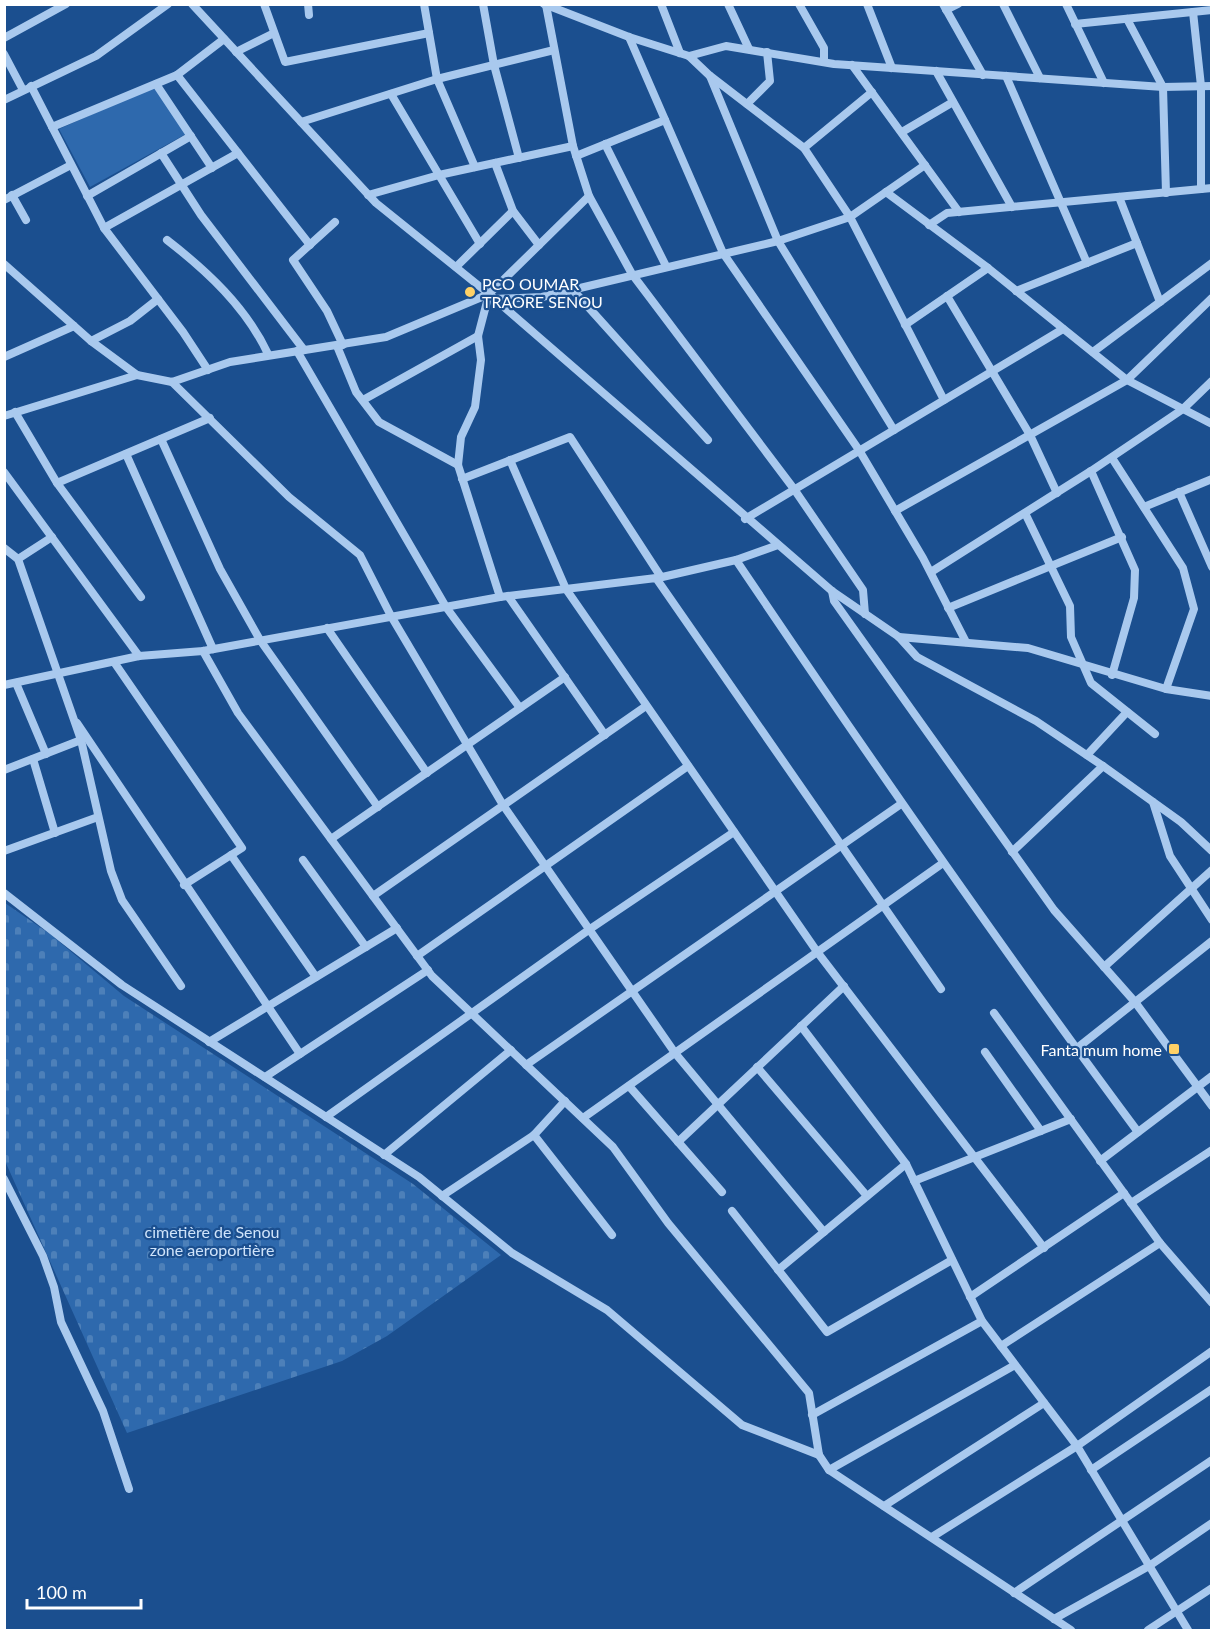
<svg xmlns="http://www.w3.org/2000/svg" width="1216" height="1635" viewBox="0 0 1216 1635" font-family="Lato,sans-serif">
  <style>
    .cemetery { fill: url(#cemetery-stones) }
    .garden { fill: #2e69ad }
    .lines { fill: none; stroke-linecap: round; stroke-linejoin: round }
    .minor { stroke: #a9c9ee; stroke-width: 8 }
    .poi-dot { fill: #ffd166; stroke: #1b4f8f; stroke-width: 2 }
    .labels { text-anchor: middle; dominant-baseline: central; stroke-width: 4.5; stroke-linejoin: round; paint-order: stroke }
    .poi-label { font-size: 16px; fill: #fff; stroke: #1b4f8f; text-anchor: start }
    .park-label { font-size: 16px; fill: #cfe3fa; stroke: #1b4f8f }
  </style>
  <defs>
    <pattern id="cemetery-stones" width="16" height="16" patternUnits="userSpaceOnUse" patternTransform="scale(1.5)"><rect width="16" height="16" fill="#2e69ad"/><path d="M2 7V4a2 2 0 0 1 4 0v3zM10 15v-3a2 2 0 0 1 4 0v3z" fill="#4d80b9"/></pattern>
  </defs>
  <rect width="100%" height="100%" fill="#1b4f8f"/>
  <path class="cemetery" d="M5 903 50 934 124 996 413 1184 501 1255 387 1336 342 1361 127 1433 5 1161Z"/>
  <path class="garden" d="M156 86 186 134 90 187 59 129Z"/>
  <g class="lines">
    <g class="minor">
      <path d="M192 4 376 203 489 294 832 591 899 637 917 657 1036 721 1103 766 1181 822 1212 851"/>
      <path d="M264 4 285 62 429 33"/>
      <path d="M308 4 309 15"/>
      <path d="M424 4 437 79 475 167"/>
      <path d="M483 4 494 65 519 158"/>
      <path d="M544 4 629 37 689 56 709 75 804 148 850 217 944 400"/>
      <path d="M661 4 680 53"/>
      <path d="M728 4 749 49"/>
      <path d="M799 4 824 48V62"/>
      <path d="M867 4 892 68"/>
      <path d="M943 4 983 75"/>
      <path d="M1003 4 1040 78"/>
      <path d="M1066 4 1104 83"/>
      <path d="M546 5 573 146 589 196 632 274 794 489 863 590 865 614"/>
      <path d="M946 10 958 4"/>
      <path d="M1193 12 1201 86V189"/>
      <path d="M1127 19 1163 87 1166 193"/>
      <path d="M1075 24 1212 10"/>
      <path d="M629 37 723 253 859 450 923 558 966 642"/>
      <path d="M4 38 66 4"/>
      <path d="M236 52 274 33"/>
      <path d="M4 54 23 90"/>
      <path d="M689 56 726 46 834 64 1163 87 1212 86"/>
      <path d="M852 65 959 212"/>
      <path d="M936 71 1012 207"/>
      <path d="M177 75 310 245"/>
      <path d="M710 76 778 241 894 430"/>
      <path d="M1006 76 1087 263"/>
      <path d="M156 84 212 168"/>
      <path d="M31 86 104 228 183 332 208 370"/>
      <path d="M391 94 480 244"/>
      <path d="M4 100 96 56 168 4"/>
      <path d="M747 104 770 81 767 52"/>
      <path d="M301 122 437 79 554 50"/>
      <path d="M52 127 177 75 224 39"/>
      <path d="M902 132 953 102"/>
      <path d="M605 144 666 266"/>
      <path d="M804 148 872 92"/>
      <path d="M161 153 201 215 304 350"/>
      <path d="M576 156 665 120"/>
      <path d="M495 163 513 211 539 245"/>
      <path d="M886 192 988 268 1127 380 1212 424"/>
      <path d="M12 195 26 220"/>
      <path d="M368 195 439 175 573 146"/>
      <path d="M87 196 191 136"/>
      <path d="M1119 197 1160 302"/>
      <path d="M4 200 71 165"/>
      <path d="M335 222 293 260 327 311 343 345"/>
      <path d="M929 225 947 213 1212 188"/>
      <path d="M104 228 238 153"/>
      <path d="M167 240C207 271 246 307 268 354"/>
      <path d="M4 264 91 341 137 375 172 382 230 362 386 337 489 294 589 196"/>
      <path d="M456 267 513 211"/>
      <path d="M572 289 708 440"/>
      <path d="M1016 291 1137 243"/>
      <path d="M947 296 1030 435 1057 493"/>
      <path d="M494 299 542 297 778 241 850 217 925 165"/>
      <path d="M905 325 988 268"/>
      <path d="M91 341 130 321 158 299"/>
      <path d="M337 346 356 392 379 422 458 465"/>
      <path d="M297 351 446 607 520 708"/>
      <path d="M1093 352 1212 263"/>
      <path d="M4 357 74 326"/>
      <path d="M172 382 289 497 360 555 391 616 503 805 675 1053 824 1232"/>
      <path d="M363 400 478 336"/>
      <path d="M15 412 57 483 141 597"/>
      <path d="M4 416 137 375"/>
      <path d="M161 439 220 569 260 640 378 807"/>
      <path d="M126 454 213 649"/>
      <path d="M1112 458 1183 568 1194 609 1166 689"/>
      <path d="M510 460 566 589 818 953 1044 1248"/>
      <path d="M1091 471 1135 570 1134 598 1112 675"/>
      <path d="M4 472 139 656"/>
      <path d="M462 479 570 437 661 577"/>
      <path d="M57 483 210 418"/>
      <path d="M1179 492 1212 567"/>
      <path d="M1144 507 1212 479"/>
      <path d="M895 511 1127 380 1212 298"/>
      <path d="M1025 513 1070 606 1071 637 1091 683 1155 734"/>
      <path d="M745 519 1063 329"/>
      <path d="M4 548 18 559 81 740 4 770"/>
      <path d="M18 559 52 537"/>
      <path d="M736 560C866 753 999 945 1138 1132"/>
      <path d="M931 572 1091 471 1183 409 1212 381"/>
      <path d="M658 578 736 560 778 545"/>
      <path d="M832 591 834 601 1054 910 1135 1002 1212 1106"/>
      <path d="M508 596 605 735"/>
      <path d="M500 597 656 578 941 989"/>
      <path d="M948 608 1122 537"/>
      <path d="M327 628 427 773"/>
      <path d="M899 637 1028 648 1166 689 1212 696"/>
      <path d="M203 651 238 713 432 976 613 1147 668 1223 809 1393 819 1455 829 1470 1071 1630"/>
      <path d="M114 662 242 848 184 885"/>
      <path d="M16 683 46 754"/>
      <path d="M4 685 139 656 203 651 500 597 458 465 461 437 475 407 481 360 478 336 489 294"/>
      <path d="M77 723 300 1054"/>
      <path d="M81 740 111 871 122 900 181 986"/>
      <path d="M1087 755 1127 712"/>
      <path d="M33 759 55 833"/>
      <path d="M1153 802 1170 856 1212 920"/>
      <path d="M331 839 565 677"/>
      <path d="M4 851 98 817"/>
      <path d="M1012 852 1103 766"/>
      <path d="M231 855 316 977"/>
      <path d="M303 860 366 947"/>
      <path d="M4 893 122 985 419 1177 512 1253 607 1310 742 1425 819 1455"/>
      <path d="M373 896 646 706"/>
      <path d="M417 956 688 766"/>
      <path d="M1104 967 1212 870"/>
      <path d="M994 1013 1160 1243 1212 1303"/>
      <path d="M801 1026 906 1164 982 1321 1077 1446 1188 1630"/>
      <path d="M209 1042 397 928"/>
      <path d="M1076 1049 1212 941"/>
      <path d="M985 1052 1041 1131"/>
      <path d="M526 1065 901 804"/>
      <path d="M757 1067 867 1196"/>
      <path d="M265 1077 428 970"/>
      <path d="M629 1086 722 1192"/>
      <path d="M326 1117 590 929 734 832"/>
      <path d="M583 1118 943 863"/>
      <path d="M534 1135 612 1235"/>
      <path d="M678 1142 844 986"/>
      <path d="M384 1155 511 1050"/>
      <path d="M1100 1161 1212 1076"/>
      <path d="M4 1179 43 1256 54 1287 61 1322 103 1411 129 1489"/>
      <path d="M914 1181 1071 1119"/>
      <path d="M442 1196 534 1135 565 1101"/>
      <path d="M1131 1203 1212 1150"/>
      <path d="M732 1211 827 1332 952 1260"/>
      <path d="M778 1270 906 1164"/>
      <path d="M970 1297 1124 1193"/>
      <path d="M1001 1346 1160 1243"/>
      <path d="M812 1415 982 1321"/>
      <path d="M829 1470 1015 1365"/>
      <path d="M1091 1470 1212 1389"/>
      <path d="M884 1506 1044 1403"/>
      <path d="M932 1537 1077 1446 1212 1351"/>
      <path d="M1014 1593 1212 1460"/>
      <path d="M1054 1619 1149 1566 1212 1523"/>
      <path d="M1148 1630 1212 1588"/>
    </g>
  </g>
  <g class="poi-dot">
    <circle cx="470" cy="292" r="6"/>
    <rect x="1168" y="1043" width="12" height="12" rx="3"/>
  </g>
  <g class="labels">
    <g class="poi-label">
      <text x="482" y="283">PCO OUMAR<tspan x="482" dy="18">TRAORE SENOU</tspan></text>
      <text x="1162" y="1049" text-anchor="end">Fanta mum home</text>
    </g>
    <g class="park-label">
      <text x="212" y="1231">cimetière de Senou<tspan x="212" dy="18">zone aeroportière</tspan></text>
    </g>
  </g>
  <rect width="1216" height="1635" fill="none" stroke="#ffffff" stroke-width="12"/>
  <path d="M27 1599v9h114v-9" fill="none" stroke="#ffffff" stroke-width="3"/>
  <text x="36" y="1599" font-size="18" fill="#ffffff" stroke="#1b4f8f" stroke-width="4.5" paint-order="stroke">100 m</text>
</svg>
